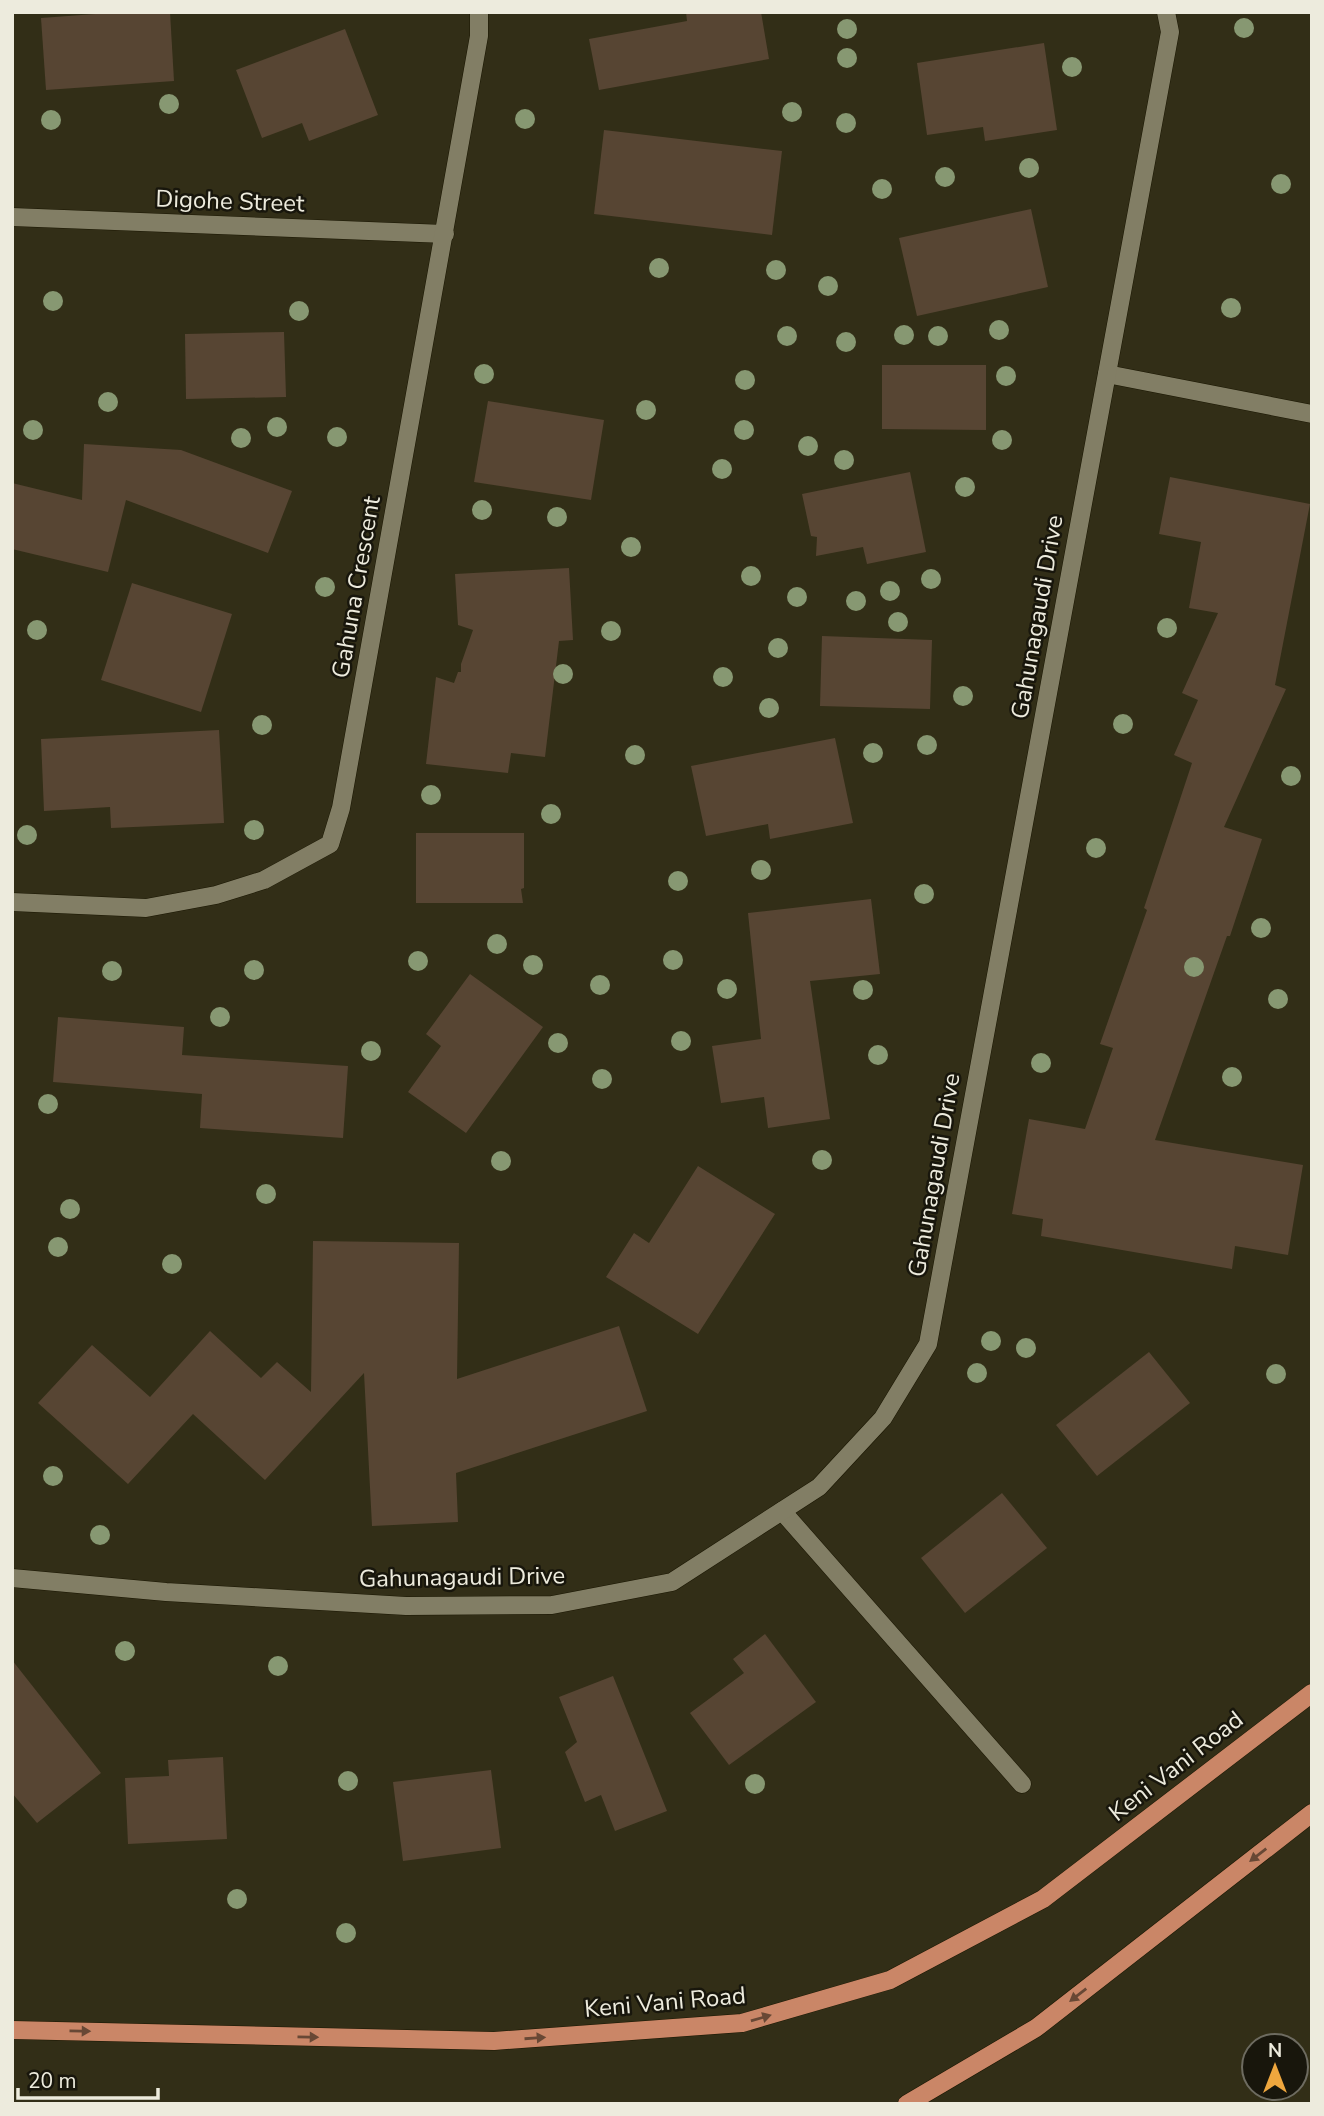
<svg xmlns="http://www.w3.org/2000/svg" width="1324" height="2116" viewBox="0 0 1324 2116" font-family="'Nunito Sans',sans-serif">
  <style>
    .building { fill: #574533 }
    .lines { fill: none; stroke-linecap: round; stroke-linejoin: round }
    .minor-casing { stroke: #1a1602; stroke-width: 19 }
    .major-casing { stroke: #1a1602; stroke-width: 19 }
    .minor { stroke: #827e65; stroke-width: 18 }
    .major { stroke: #ca8667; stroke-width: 18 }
    .tree { fill: #879872 }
    .oneway { fill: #684835 }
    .labels { text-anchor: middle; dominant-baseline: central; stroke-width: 5; stroke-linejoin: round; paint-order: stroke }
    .street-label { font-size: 24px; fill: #edebdd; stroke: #18160c }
  </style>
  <rect width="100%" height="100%" fill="#322e17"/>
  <g class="building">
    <path d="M122 12H170L174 81 46 90 41 18Z"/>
    <path d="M686 12H761L769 59 599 90 589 39 687 21Z"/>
    <path d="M345 29 378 115 309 141 302 123 262 138 236 70Z"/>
    <path d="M1044 43 1057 130 985 141 983 127 927 135 917 63Z"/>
    <path d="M604 130 782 151 772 235 594 214Z"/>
    <path d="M1031 209 1048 287 917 316 899 238Z"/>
    <path d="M284 332 286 397 186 399 185 334Z"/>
    <path d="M882 365H986V430L882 429Z"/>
    <path d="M488 401 604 420 591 500 474 482Z"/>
    <path d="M84 444 181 450 292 491 268 553 126 500 108 572 12 549V483L82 500Z"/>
    <path d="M910 472 926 552 867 564 863 547 816 556 817 537 811 536 802 494Z"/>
    <path d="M1170 477 1310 504 1275 685 1286 689 1224 827 1262 839 1230 936H1227L1155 1140 1303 1165 1288 1255 1235 1246 1232 1269 1041 1236 1043 1219 1012 1214 1029 1119 1085 1129 1113 1048 1100 1044 1147 910 1144 908 1192 763 1174 755 1198 700 1182 693 1218 613 1189 608 1201 542 1159 534Z"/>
    <path d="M569 568 573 640 559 641 545 757 511 753 508 773 426 764 436 677 454 683 458 672H461V664L473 630 458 625 455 574Z"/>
    <path d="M132 583 232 614 201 712 101 680Z"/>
    <path d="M822 636 932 640 930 709 820 706Z"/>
    <path d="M219 730 224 823 111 828 110 807 44 811 41 739Z"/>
    <path d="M835 738 853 823 770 839 768 824 706 836 691 766Z"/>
    <path d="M416 833H524V888L521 889 523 903H416Z"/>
    <path d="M871 899 880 974 810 981 830 1119 768 1128 764 1097 721 1103 712 1046 761 1039 748 913Z"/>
    <path d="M470 974 543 1027 466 1133 408 1092 441 1046 426 1034Z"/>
    <path d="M58 1017 184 1027 182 1055 348 1066 343 1138 200 1128 202 1094 53 1082Z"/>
    <path d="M698 1166 775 1214 698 1334 606 1277 634 1233 649 1243Z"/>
    <path d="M313 1241 459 1243 457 1379 619 1326 647 1411 456 1473 458 1522 372 1526 364 1373 265 1480 193 1414 128 1484 38 1403 92 1345 150 1397 210 1331 261 1378 277 1362 311 1392Z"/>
    <path d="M1149 1352 1190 1403 1097 1476 1056 1425Z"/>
    <path d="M1002 1493 1047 1548 965 1613 921 1558Z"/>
    <path d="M765 1634 816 1702 729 1765 690 1713 744 1673 733 1659Z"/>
    <path d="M12 1660 101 1773 37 1823 12 1793Z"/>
    <path d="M613 1676 667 1811 615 1831 601 1795 585 1802 565 1752 577 1742 559 1697Z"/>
    <path d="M223 1757 227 1839 128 1844 125 1778 169 1776 168 1760Z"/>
    <path d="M491 1770 501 1848 403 1861 393 1782Z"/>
  </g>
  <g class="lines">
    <g class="minor-casing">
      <g id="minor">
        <path d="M12 217 445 234"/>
        <path d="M1107 374 1312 414"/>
        <path d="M12 902 146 908 216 895 264 880 330 844 341 808 479 36V12"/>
        <path d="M782 1511 1022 1784"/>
        <path d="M12 1578 166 1592 406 1606 552 1605 672 1582 819 1487 883 1418 928 1344 1170 32 1166 12"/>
      </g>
    </g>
    <g class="major-casing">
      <g id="major">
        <path d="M12 2030 494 2041 742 2023 890 1980 1043 1899 1312 1693"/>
        <path d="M907 2104 1036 2028 1312 1813"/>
      </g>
    </g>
    <use href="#minor" class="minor"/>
    <use href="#major" class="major"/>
  </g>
  <g class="tree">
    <circle cx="1244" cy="28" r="10"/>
    <circle cx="847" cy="29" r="10"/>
    <circle cx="847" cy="58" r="10"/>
    <circle cx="1072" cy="67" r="10"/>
    <circle cx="169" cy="104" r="10"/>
    <circle cx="792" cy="112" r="10"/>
    <circle cx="525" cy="119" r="10"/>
    <circle cx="51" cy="120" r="10"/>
    <circle cx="846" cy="123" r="10"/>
    <circle cx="1029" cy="168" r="10"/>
    <circle cx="945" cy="177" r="10"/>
    <circle cx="1281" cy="184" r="10"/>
    <circle cx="882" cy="189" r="10"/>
    <circle cx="659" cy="268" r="10"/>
    <circle cx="776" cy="270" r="10"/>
    <circle cx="828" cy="286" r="10"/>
    <circle cx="53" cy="301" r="10"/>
    <circle cx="1231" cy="308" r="10"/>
    <circle cx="299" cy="311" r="10"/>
    <circle cx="999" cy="330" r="10"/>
    <circle cx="904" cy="335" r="10"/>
    <circle cx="787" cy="336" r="10"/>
    <circle cx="938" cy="336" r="10"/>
    <circle cx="846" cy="342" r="10"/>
    <circle cx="484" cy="374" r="10"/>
    <circle cx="1006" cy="376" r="10"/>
    <circle cx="745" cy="380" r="10"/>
    <circle cx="108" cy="402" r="10"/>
    <circle cx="646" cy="410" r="10"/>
    <circle cx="277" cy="427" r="10"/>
    <circle cx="33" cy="430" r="10"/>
    <circle cx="744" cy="430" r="10"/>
    <circle cx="337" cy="437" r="10"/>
    <circle cx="241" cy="438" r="10"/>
    <circle cx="1002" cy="440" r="10"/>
    <circle cx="808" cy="446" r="10"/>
    <circle cx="844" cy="460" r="10"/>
    <circle cx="722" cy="469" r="10"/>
    <circle cx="965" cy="487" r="10"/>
    <circle cx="482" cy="510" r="10"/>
    <circle cx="557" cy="517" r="10"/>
    <circle cx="631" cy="547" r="10"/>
    <circle cx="751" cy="576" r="10"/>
    <circle cx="931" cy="579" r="10"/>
    <circle cx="325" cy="587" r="10"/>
    <circle cx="890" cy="591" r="10"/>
    <circle cx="797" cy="597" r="10"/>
    <circle cx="856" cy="601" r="10"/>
    <circle cx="898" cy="622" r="10"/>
    <circle cx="1167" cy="628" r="10"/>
    <circle cx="37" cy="630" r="10"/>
    <circle cx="611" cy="631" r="10"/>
    <circle cx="778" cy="648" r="10"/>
    <circle cx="563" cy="674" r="10"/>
    <circle cx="723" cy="677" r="10"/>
    <circle cx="963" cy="696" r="10"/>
    <circle cx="769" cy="708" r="10"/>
    <circle cx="1123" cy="724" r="10"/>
    <circle cx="262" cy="725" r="10"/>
    <circle cx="927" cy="745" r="10"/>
    <circle cx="873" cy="753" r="10"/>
    <circle cx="635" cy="755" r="10"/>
    <circle cx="1291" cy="776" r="10"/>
    <circle cx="431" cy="795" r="10"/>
    <circle cx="551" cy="814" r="10"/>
    <circle cx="254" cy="830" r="10"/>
    <circle cx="27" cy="835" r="10"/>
    <circle cx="1096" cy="848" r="10"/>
    <circle cx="761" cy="870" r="10"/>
    <circle cx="678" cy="881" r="10"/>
    <circle cx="924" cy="894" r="10"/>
    <circle cx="1261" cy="928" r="10"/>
    <circle cx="497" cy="944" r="10"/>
    <circle cx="673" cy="960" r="10"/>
    <circle cx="418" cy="961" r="10"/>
    <circle cx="533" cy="965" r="10"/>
    <circle cx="1194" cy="967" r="10"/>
    <circle cx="254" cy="970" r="10"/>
    <circle cx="112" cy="971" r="10"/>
    <circle cx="600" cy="985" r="10"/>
    <circle cx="727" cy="989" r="10"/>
    <circle cx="863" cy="990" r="10"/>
    <circle cx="1278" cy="999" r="10"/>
    <circle cx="220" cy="1017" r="10"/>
    <circle cx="681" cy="1041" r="10"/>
    <circle cx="558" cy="1043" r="10"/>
    <circle cx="371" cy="1051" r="10"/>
    <circle cx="878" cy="1055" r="10"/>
    <circle cx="1041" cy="1063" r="10"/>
    <circle cx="1232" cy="1077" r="10"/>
    <circle cx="602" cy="1079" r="10"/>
    <circle cx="48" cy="1104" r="10"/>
    <circle cx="822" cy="1160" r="10"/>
    <circle cx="501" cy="1161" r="10"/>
    <circle cx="266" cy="1194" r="10"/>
    <circle cx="70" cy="1209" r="10"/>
    <circle cx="58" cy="1247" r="10"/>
    <circle cx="172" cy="1264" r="10"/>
    <circle cx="991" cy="1341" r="10"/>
    <circle cx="1026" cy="1348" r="10"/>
    <circle cx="977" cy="1373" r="10"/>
    <circle cx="1276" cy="1374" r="10"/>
    <circle cx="53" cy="1476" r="10"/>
    <circle cx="100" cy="1535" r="10"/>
    <circle cx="125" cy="1651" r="10"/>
    <circle cx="278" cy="1666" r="10"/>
    <circle cx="348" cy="1781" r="10"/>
    <circle cx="755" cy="1784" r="10"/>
    <circle cx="237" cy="1899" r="10"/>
    <circle cx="346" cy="1933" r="10"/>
  </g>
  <defs><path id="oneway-solid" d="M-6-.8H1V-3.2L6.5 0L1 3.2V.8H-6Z" transform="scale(1.75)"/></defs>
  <g class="oneway">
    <use href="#oneway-solid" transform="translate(1258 1855) rotate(142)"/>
    <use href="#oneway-solid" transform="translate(1078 1995) rotate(142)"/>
    <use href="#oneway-solid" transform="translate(761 2018) rotate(-16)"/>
    <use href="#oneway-solid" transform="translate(80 2031) rotate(1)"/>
    <use href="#oneway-solid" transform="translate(308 2037) rotate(1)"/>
    <use href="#oneway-solid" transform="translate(535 2038) rotate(-4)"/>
  </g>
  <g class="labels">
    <g class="street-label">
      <text transform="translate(230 201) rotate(2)">Digohe Street</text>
      <text transform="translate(356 587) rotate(-80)">Gahuna Crescent</text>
      <text transform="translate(1037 617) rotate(-80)">Gahunagaudi Drive</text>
      <text transform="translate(934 1175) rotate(-80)">Gahunagaudi Drive</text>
      <text transform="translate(462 1577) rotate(-1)">Gahunagaudi Drive</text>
      <text transform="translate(1176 1766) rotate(-38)">Keni Vani Road</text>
      <text transform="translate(665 2002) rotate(-5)">Keni Vani Road</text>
    </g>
  </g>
  <rect width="1324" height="2116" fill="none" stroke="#edebdd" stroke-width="28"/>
  <g transform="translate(1275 2067)"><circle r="33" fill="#18160c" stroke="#6d6b60" stroke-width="2"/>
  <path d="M0-5L12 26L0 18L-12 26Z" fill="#efa73e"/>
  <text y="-10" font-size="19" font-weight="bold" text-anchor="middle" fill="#edebdd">N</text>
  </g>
  <path d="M18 2088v10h140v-10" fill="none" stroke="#edebdd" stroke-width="3.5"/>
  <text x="28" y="2088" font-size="21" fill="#edebdd" stroke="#18160c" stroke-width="5" paint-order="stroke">20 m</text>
</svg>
